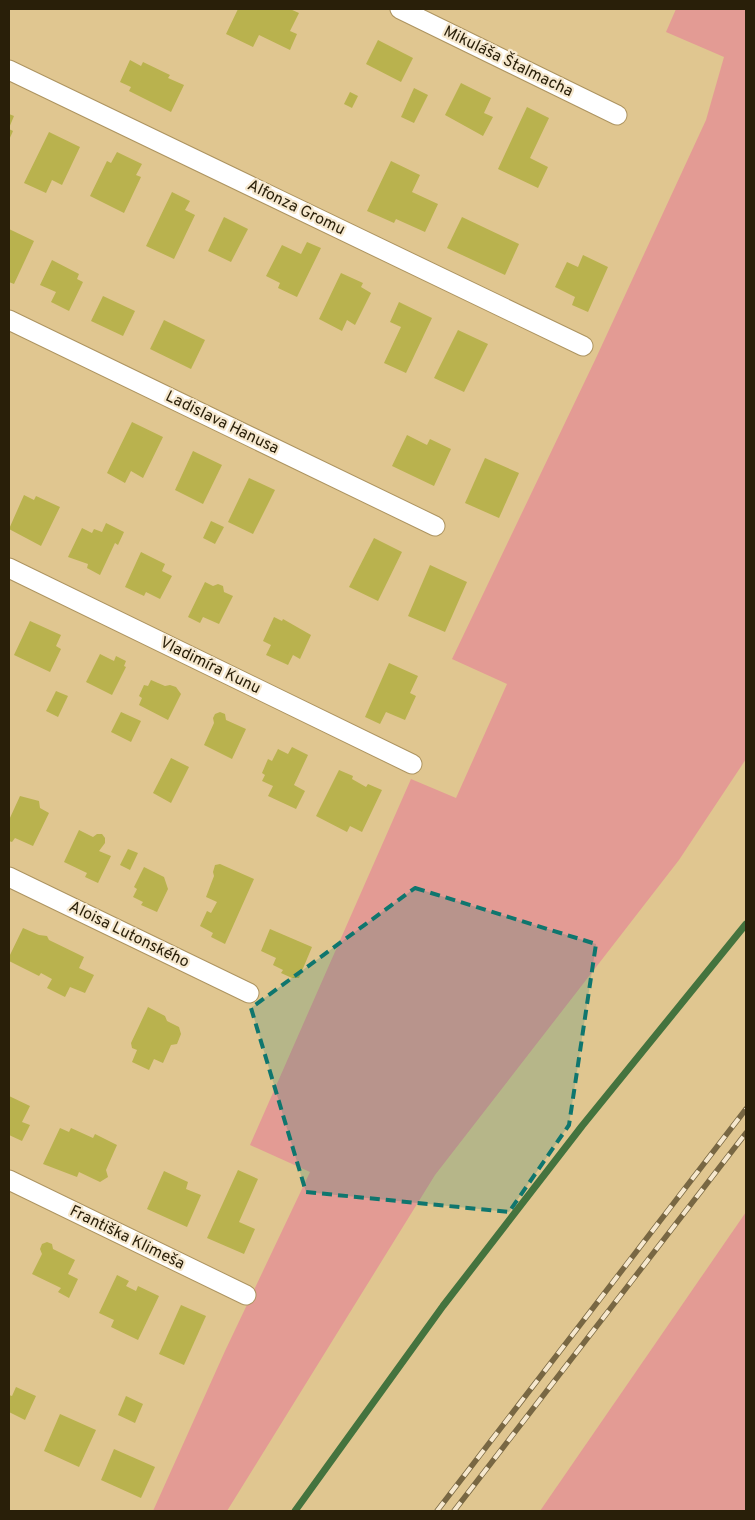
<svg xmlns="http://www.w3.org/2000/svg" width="755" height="1520" viewBox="0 0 755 1520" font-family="Overpass,sans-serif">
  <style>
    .green { fill: #e39b94 }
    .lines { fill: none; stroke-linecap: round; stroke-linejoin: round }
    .stream { stroke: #44733e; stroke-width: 7 }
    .building { fill: #b9b24e }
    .street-casing { stroke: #ad9460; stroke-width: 21 }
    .street { stroke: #fff; stroke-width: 19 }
    .rail-casing { stroke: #786743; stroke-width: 5.5 }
    .rail { stroke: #f6e8ce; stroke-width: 4; stroke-dasharray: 11; stroke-linecap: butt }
    .marked { fill: #0f766e; fill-opacity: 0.2; stroke: #0f766e; stroke-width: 4; stroke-dasharray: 10 6; stroke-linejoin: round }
    .labels { text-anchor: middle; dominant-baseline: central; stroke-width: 4.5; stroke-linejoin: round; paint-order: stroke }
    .street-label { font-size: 16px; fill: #291f09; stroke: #f6e8ce }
  </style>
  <rect width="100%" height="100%" fill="#e0c690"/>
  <g class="green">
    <path d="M676 9H746V759L679 860 435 1175 227 1511H153L225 1351 310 1172 250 1145 411 779 456 798 507 684 452 659 596 358 706 120 724 57 666 32Z"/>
    <path d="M746 1212V1511H540Z"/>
  </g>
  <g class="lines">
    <path class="stream" d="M295 1511 443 1306 582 1126 746 924"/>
  </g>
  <g class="building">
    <path d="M238 9H290L299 13 290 31 297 34 290 50 259 35 253 47 226 34Z"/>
    <path d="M378 40 413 58 401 82 366 64Z"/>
    <path d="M130 60 141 66 143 62 170 75 168 78 184 85 171 112 129 91 131 87 120 82Z"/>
    <path d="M461 83 491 98 484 113 493 117 483 136 445 115Z"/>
    <path d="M414 88 428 95 414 123 401 117Z"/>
    <path d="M350 92 358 96 352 108 344 104Z"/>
    <path d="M527 107 549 118 530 158 548 167 538 188 498 169Z"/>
    <path d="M9 114 14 116 9 128Z"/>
    <path d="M9 129 13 131 9 140Z"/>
    <path d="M49 132 80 147 62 185 52 180 46 193 24 183Z"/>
    <path d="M117 152 142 164 136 175 141 177 124 213 90 196 107 161 111 163Z"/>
    <path d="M391 161 420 175 412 192 438 204 425 232 396 219 394 223 367 211Z"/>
    <path d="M172 192 190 201 185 210 195 215 174 259 146 246Z"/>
    <path d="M224 217 248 229 231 262 208 251Z"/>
    <path d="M462 217 519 244 505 275 447 248Z"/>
    <path d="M9 229 34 241 14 284 9 282Z"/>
    <path d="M307 242 321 248 297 297 278 288 280 283 266 276 282 245 301 254Z"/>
    <path d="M583 255 608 267 588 312 572 305 575 297 555 287 567 262 578 267Z"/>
    <path d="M52 260 79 274 77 279 83 282 69 311 51 302 56 292 40 285Z"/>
    <path d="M341 273 363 283 361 287 371 293 355 325 347 320 342 331 319 319Z"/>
    <path d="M103 296 135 311 123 336 91 321Z"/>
    <path d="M399 302 432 318 406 373 384 363 401 327 390 322Z"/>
    <path d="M164 320 205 340 191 369 150 349Z"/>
    <path d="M458 330 488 344 464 392 434 378Z"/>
    <path d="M132 422 163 437 143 478 131 471 125 483 107 473Z"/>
    <path d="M407 435 427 445 430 439 451 449 434 486 392 466Z"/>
    <path d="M193 451 222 465 203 504 175 490Z"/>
    <path d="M485 458 519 473 499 518 465 503Z"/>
    <path d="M249 478 275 490 253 534 228 522Z"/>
    <path d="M24 495 34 500 36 496 60 507 41 546 9 529Z"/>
    <path d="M211 521 224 527 215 544 203 538Z"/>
    <path d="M106 523 124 532 118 545 115 543 100 575 87 568 88 564 68 557 82 528 92 533 94 529 102 532Z"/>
    <path d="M374 538 402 552 378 601 349 587Z"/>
    <path d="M141 552 165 564 162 571 172 576 160 599 146 592 144 596 125 587Z"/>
    <path d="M430 565 467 582 445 632 408 616Z"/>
    <path d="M205 582 213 586 218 584 223 586 224 592 233 596 219 624 203 617 200 623 188 617Z"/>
    <path d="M274 617 282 621 283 619 311 635 300 659 293 655 288 665 266 655 271 645 263 641Z"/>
    <path d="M30 621 61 635 56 646 61 649 50 672 14 655Z"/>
    <path d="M100 654 114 661 116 656 126 661 124 666 126 667 112 695 86 682Z"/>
    <path d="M389 663 418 676 410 693 416 696 405 720 386 712 380 724 365 717Z"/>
    <path d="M151 680 165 686 170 685 176 687 181 694 168 720 139 705 142 698 139 696 144 685 148 686Z"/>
    <path d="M56 691 68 696 58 717 46 711Z"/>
    <path d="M121 712 141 721 131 742 111 732Z"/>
    <path d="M220 712 225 714 226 720 246 729 232 759 204 745 214 723 213 718 215 714Z"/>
    <path d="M292 747 308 755 294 785 305 791 296 809 268 796 273 786 262 781 265 775 262 773 268 759 272 761 278 749 288 754Z"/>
    <path d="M171 758 189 767 171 803 153 793Z"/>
    <path d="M339 770 353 776 352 779 366 787 368 784 382 790 362 832 350 826 347 832 316 816Z"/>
    <path d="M20 796 39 801 40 808 49 813 33 846 15 838 12 842 9 841V820Z"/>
    <path d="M79 830 93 837 97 834H102L105 838V843L99 851 111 856 98 883 85 877 87 873 64 862Z"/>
    <path d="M128 849 138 853 130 870 120 865Z"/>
    <path d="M220 864 254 879 225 944 211 937 213 933 200 926 207 911 211 913 217 902 206 897 214 876 213 872 215 865Z"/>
    <path d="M144 867 164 877 168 889 157 912 141 905 143 902 133 897 137 889 134 887Z"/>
    <path d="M23 928 39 935 47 936 49 940 84 957 79 968 94 975 85 993 70 987 65 997 47 988 52 979 41 973 39 976 9 961V957Z"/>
    <path d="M270 929 312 947 299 978H292L281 973 283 970 273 965 276 958 261 951Z"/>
    <path d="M148 1007 165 1016 167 1021 179 1027 181 1034 177 1044 171 1045 163 1063 154 1059 149 1070 132 1062 137 1050 132 1048 131 1043Z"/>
    <path d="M9 1096 30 1106 22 1122 30 1125 22 1141 9 1135Z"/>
    <path d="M60 1128 69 1132 71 1128 93 1138 95 1134 117 1145 106 1170 108 1177 100 1182 79 1172 77 1177 43 1164Z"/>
    <path d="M238 1170 258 1179 239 1222 255 1229 244 1254 207 1238Z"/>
    <path d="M164 1171 188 1182 186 1189 201 1195 187 1227 147 1209Z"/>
    <path d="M47 1242 52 1244 53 1249 75 1260 68 1274 78 1279 69 1298 58 1292 61 1288 32 1274 42 1254 40 1249 42 1244Z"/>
    <path d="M117 1275 129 1281 126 1286 136 1291 138 1286 159 1296 138 1340 111 1327 114 1320 99 1313Z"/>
    <path d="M181 1305 206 1316 184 1365 159 1354Z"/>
    <path d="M16 1387 36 1396 25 1420 9 1412V1395L12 1396Z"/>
    <path d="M126 1396 143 1404 135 1423 118 1415Z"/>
    <path d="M60 1414 96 1430 79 1467 44 1451Z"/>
    <path d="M114 1449 155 1467 141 1498 101 1480Z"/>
  </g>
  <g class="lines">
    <g class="street-casing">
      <g id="street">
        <path d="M400 9 617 115"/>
        <path d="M9 70 583 346"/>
        <path d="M9 320 435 526"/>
        <path d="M9 568 412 764"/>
        <path d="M9 877 249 993"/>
        <path d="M9 1180 246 1295"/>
      </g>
    </g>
    <use href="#street" class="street"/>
    <g class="rail-casing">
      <g id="rail">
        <path d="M437 1511 746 1109"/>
        <path d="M454 1511 746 1133"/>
      </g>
    </g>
    <use href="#rail" class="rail"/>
  </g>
  <path class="marked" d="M415 888 596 944 569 1125 509 1212 306 1192 251 1008Z"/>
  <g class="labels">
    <g class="street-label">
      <text transform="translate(508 62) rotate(26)">Mikuláša Štalmacha</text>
      <text transform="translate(296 208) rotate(26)">Alfonza Gromu</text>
      <text transform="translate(222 423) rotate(26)">Ladislava Hanusa</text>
      <text transform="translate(210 666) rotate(26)">Vladimíra Kunu</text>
      <text transform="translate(129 935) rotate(26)">Aloisa Lutonského</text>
      <text transform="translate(127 1238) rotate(26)">Františka Klimeša</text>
    </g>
  </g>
  <rect width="755" height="1520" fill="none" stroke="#291f09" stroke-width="20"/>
</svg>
